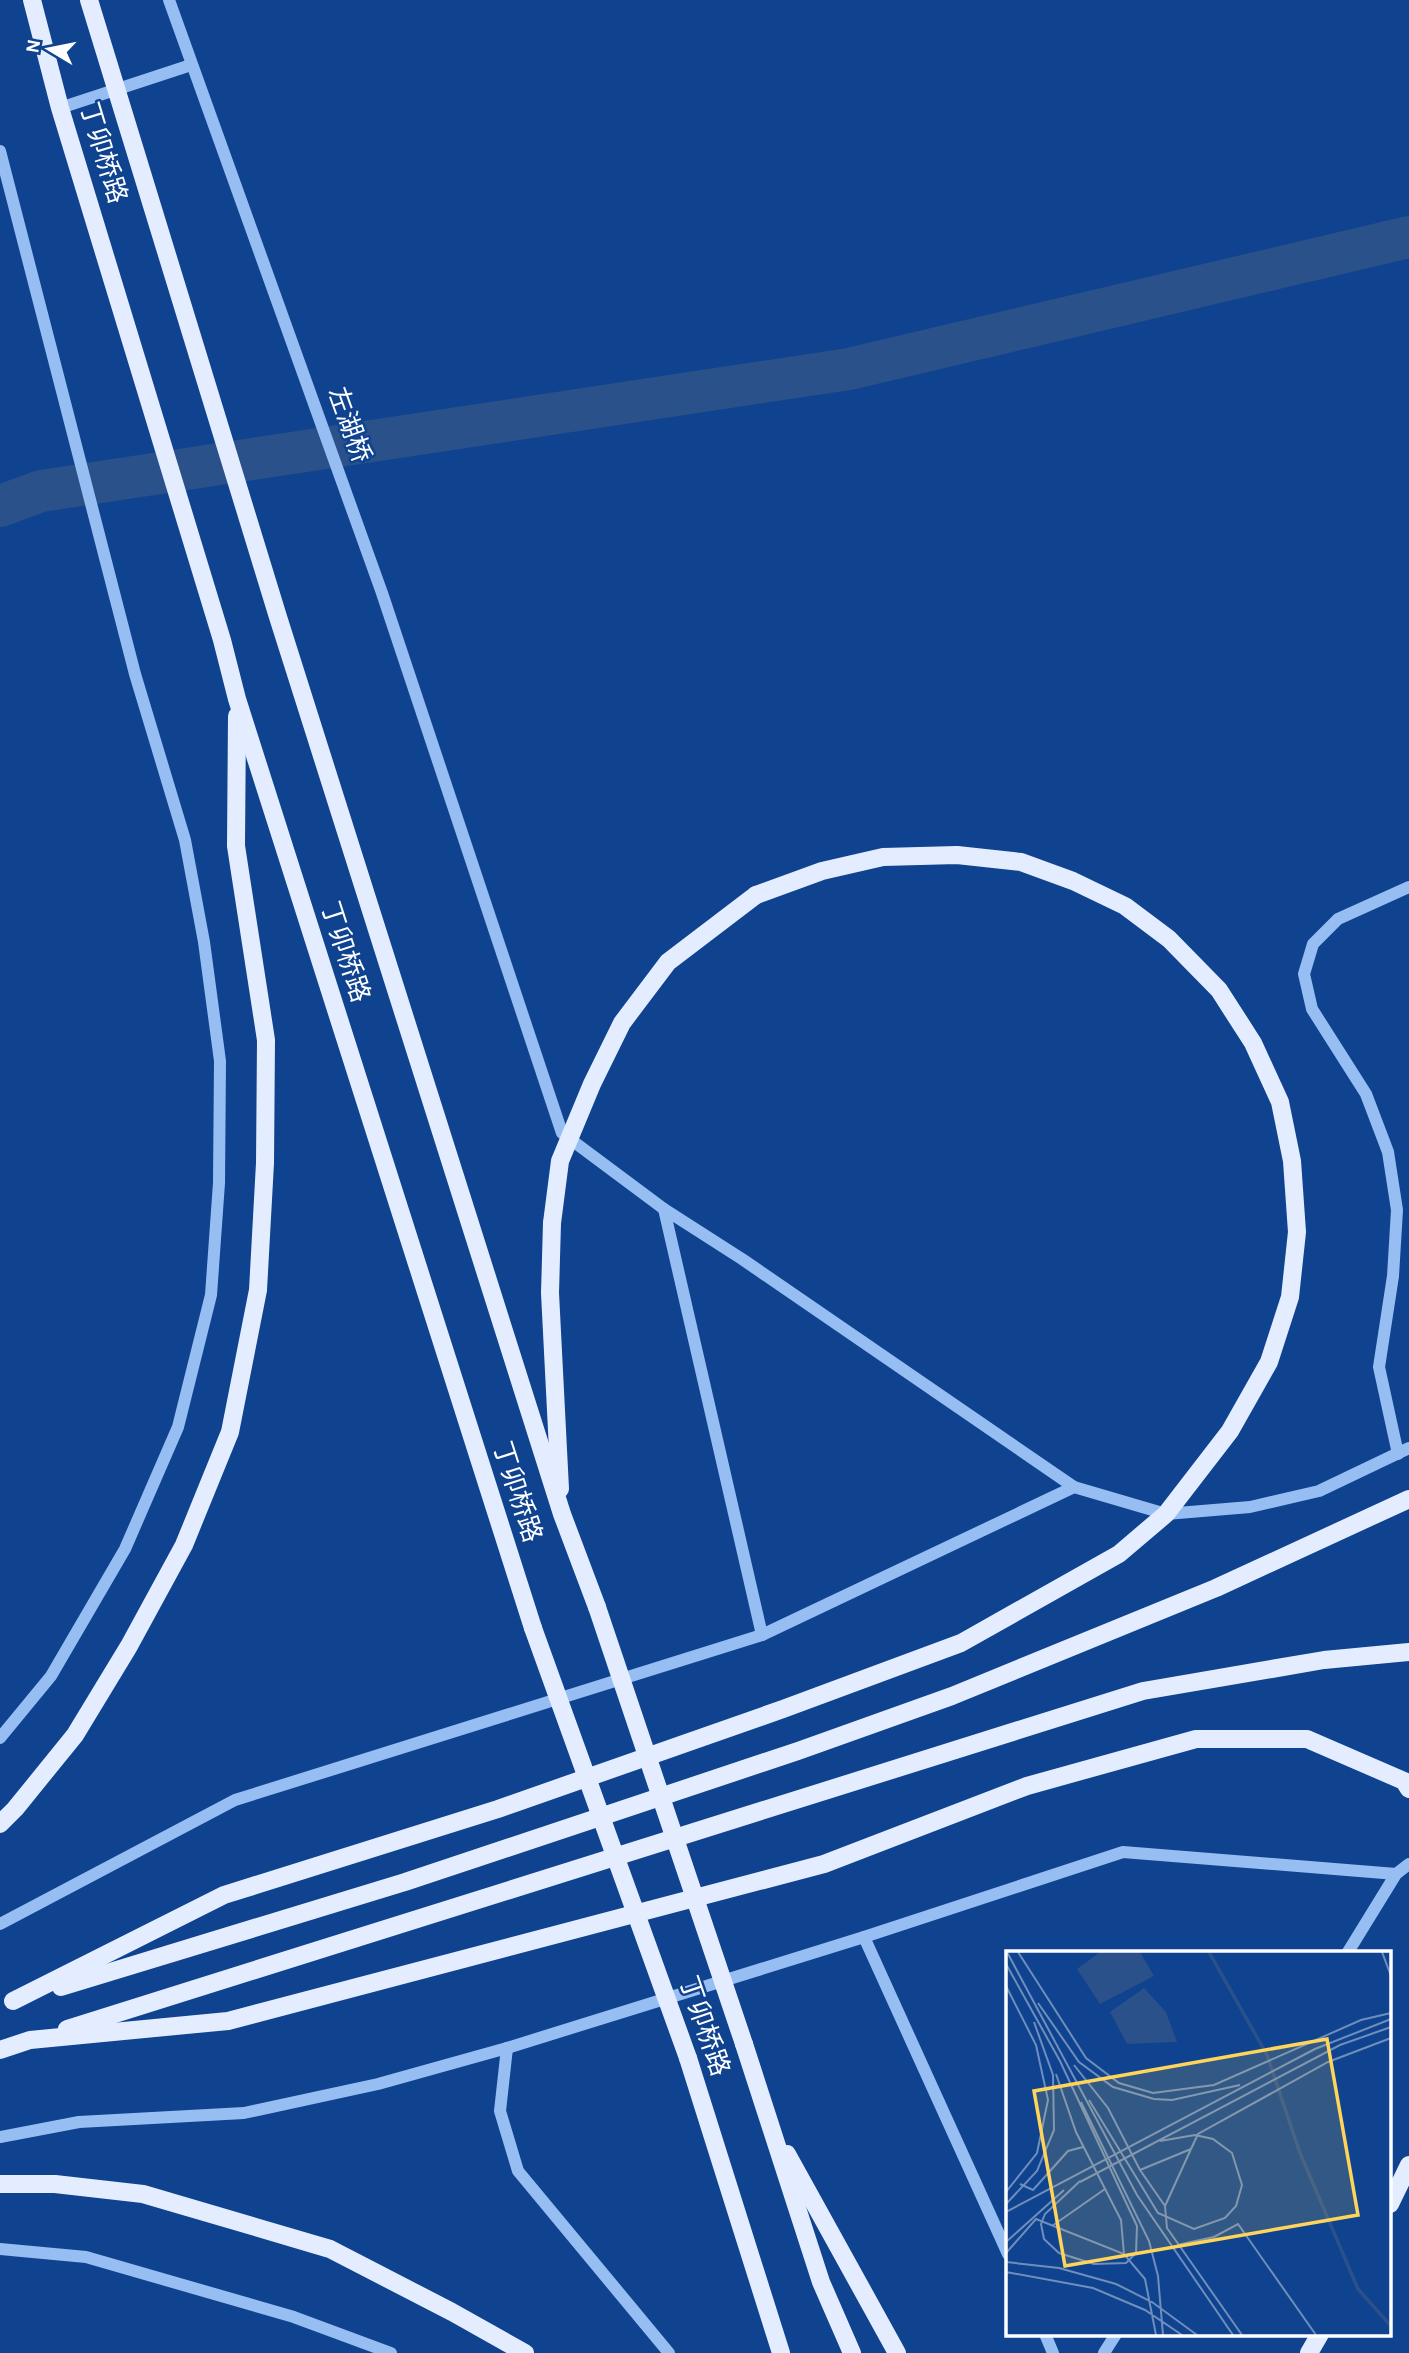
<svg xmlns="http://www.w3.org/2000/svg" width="1409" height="2353" viewBox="0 0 1409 2353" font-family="'Alegreya Sans','Noto Sans SC',sans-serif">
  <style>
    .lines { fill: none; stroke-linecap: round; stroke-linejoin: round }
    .canal { stroke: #2a518a; stroke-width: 42 }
    .minor { stroke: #97bef3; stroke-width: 12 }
    .major { stroke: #e4edff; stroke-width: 18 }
    .major-bridge { stroke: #e4edff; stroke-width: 18 }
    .labels { text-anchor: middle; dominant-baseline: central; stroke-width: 5; stroke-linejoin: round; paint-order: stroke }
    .street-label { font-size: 26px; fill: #fff; stroke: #0f438f }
    .inset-river { fill: none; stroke: #2a518a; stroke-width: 3.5 }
    .inset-road { fill: none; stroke: #6f8ebc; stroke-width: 2 }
    .view { fill: #ffd45a; fill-opacity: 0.15; stroke: #ffd45a; stroke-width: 3.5 }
    .inset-edge { fill: none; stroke: #fff; stroke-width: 3.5 }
  </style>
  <rect width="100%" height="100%" fill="#0f438f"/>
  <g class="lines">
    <path class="canal" d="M0 506 41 491 849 369 1409 237"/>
    <g class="minor">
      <path d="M169 0 382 593 562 1133 664 1209 742 1259 1074 1487 1166 1514 1250 1507 1319 1491 1409 1448"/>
      <path d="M60 108 191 65"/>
      <path d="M0 151 135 674 185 840 204 942 220 1061 219 1183 211 1295 178 1427 125 1549 51 1676 0 1738"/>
      <path d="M664 1209 762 1635"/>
      <path d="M1398 1454 1379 1367 1393 1276 1397 1210 1388 1152 1366 1094 1312 1009 1304 974 1313 944 1338 919 1409 887"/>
      <path d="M0 1924 235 1800 762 1635 1074 1487"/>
      <path d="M864 1937 1008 2254"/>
      <path d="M1348 1952 1396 1874 1409 1864"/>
      <path d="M507 2048 500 2111 518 2171 669 2353"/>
      <path d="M0 2137 79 2122 244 2113 378 2084 507 2048 864 1937 1123 1852 1396 1874"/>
      <path d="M0 2249 86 2257 294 2317 391 2353"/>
      <path d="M1045 2334 1053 2353"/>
      <path d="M1104 2353 1116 2334"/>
    </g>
    <g class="major">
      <path d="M32 0 60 108 222 640 237 699 533 1628"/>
      <path d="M89 0 278 617 562 1514 597 1607"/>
      <path d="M552 1223 550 1293 560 1489"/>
      <path d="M0 1824 15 1809 75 1735 129 1646 184 1545 230 1432 258 1290 265 1163 266 1040 236 846 237 716"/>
      <path d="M61 1987 405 1882 798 1751 952 1696 1216 1588 1409 1499"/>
      <path d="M13 2001 224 1895 498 1809 783 1709 961 1643 1119 1554 1166 1514 1230 1431 1269 1362 1290 1297 1297 1232 1292 1161 1280 1102 1253 1043 1219 990 1169 939 1125 906 1073 881 1021 862 957 855 883 857 822 871 756 895"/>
      <path d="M67 2029 1143 1691 1324 1660 1409 1652"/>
      <path d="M744 2044 821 2282 852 2353"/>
      <path d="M0 2050 30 2040 228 2021 824 1864 1027 1786 1196 1739H1307L1404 1781 1409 1789"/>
      <path d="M688 2058 781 2353"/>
      <path d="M787 2154 897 2353"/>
      <path d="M0 2184H55L143 2194 330 2249 452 2312 525 2353"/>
      <path d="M1390 2204 1409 2165"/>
      <path d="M1309 2353 1320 2334"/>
    </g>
    <g class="major-bridge">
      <path d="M552 1223 560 1161 592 1084 622 1023 668 962 756 895"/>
      <path d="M597 1607 744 2044"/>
      <path d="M533 1628 688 2058"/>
    </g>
  </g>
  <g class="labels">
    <g class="street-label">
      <text transform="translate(103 153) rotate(73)">丁卯桥路</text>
      <text transform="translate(349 425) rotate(70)">左湖桥</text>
      <text transform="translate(345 952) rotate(72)">丁卯桥路</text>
      <text transform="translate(517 1492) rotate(72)">丁卯桥路</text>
      <text transform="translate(704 2026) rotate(71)">丁卯桥路</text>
    </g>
  </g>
  <g transform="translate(1006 1951)">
    <rect width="385" height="385" fill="#0f438f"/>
    <path d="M94 1H134L148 25 94 53 71 18ZM138 37 160 61 171 91 121 93 104 61Z" fill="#2a518a"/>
    <path class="inset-river" d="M203 1 261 104 294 202 352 338 385 375"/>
    <path class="inset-road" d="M1 1 131 244 227 384M12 1 80 107 113 132 147 142 208 134 355 69 385 62M376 1 385 25M0 13 54 110 131 275 130 302 120 312 88 313 53 302 38 288 35 273 39 263 74 230M0 35 30 94 42 149 31 202 0 241M32 52 73 111 107 136 148 148 166 149 234 134M68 114 102 157 134 219 159 255M50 123 70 181 115 269 118 303M83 149 152 262 188 278 219 267 230 255 236 234 226 202 207 188 189 184 154 190M75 151 143 290 152 325 157 384M134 219 185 198M74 231 334 94 385 76M14 233 27 239 62 200 77 196M0 253 31 220 48 179 47 124 28 71M0 261 309 98 385 68M46 275 99 238M0 291 58 239M171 294 208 286 232 273 310 384M0 302 30 268 118 303 139 328 150 384M0 311 53 317 110 333 146 351 191 384M0 321 87 337 139 359 176 384M236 384 161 277 159 255 185 198 192 183 322 111 385 87"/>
    <path class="view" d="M321 88 352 264 59 315 28 140Z"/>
    <rect width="385" height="385" class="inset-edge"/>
  </g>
  <g transform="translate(49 49) rotate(280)" stroke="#0f438f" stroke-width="5" paint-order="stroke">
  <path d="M0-5L12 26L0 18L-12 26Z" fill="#ffffff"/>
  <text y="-10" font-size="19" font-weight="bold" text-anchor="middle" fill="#ffffff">N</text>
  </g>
</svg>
